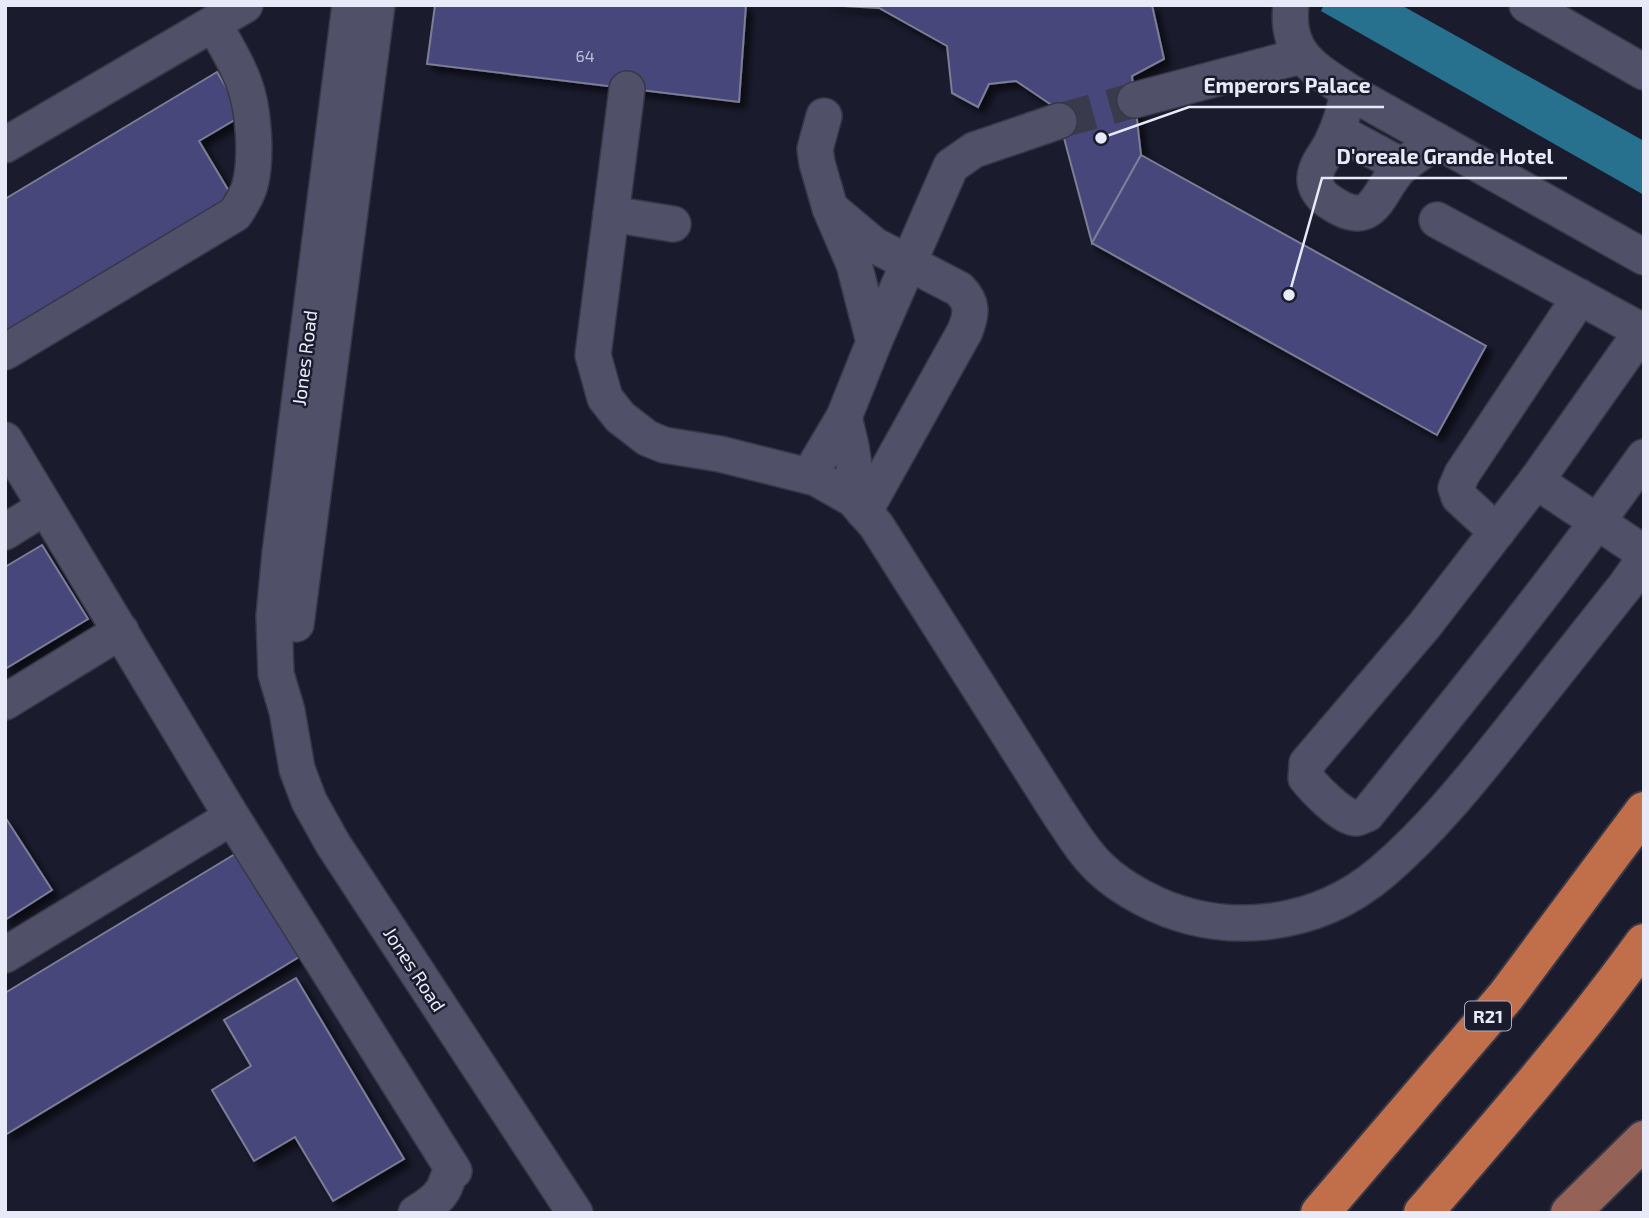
<svg xmlns="http://www.w3.org/2000/svg" width="1649" height="1218" viewBox="0 0 1649 1218" font-family="'Exo 2',sans-serif">
  <style>
    .water { fill: #27718f }
    .building { fill: #46477c; stroke: #7c7e96; stroke-width: 2; filter: url(#shadow) }
    .lines { fill: none; stroke-linecap: round; stroke-linejoin: round }
    .minor-tunnel { stroke: #393a4b; stroke-width: 35; stroke-dasharray: 35 18; stroke-linecap: butt }
    .minor-casing { stroke: #383747; stroke-width: 38 }
    .major-casing { stroke: #383747; stroke-width: 42 }
    .highway-casing { stroke: #383747; stroke-width: 42 }
    .minor { stroke: #505168; stroke-width: 35 }
    .major { stroke: #946256; stroke-width: 38 }
    .highway { stroke: #c16e4a; stroke-width: 38 }
    .labels { text-anchor: middle; dominant-baseline: central; stroke-width: 5; stroke-linejoin: round; paint-order: stroke }
    .number-label { font-size: 16px; fill: #c0c1d8 }
    .shield { fill: #1a1b2d; stroke: #aaacba; stroke-width: 2 }
    .shield-label { font-size: 18px; font-weight: bold; fill: #e8eaf7 }
    .street-label { font-size: 19px; fill: #e8eaf7; stroke: #1a1b2d }
    .leader { fill: none; stroke: #e8eaf7; stroke-width: 2.5 }
    .callout-dot { fill: #e8eaf7; stroke: #1a1b2d; stroke-width: 2.5 }
    .callout-label { font-size: 21px; text-anchor: middle; font-weight: bold; fill: #e8eaf7; stroke: #1a1b2d; stroke-width: 5; stroke-linejoin: round; paint-order: stroke }
  </style>
  <defs>
    <filter id="shadow"><feDropShadow dx="6" dy="6" stdDeviation="3.5" flood-color="#0009"/></filter>
  </defs>
  <rect width="100%" height="100%" fill="#1a1b2d"/>
  <path class="water" d="M1324 5H1401L1644 141V195L1321 11Z"/>
  <g class="building">
    <path d="M435 5H746L739 102 427 64Z"/>
    <path d="M826 5H1152L1164 59 1132 76 1141 155 1092 243 1056 108 1016 81 989 84 978 107 952 93 947 46 879 8Z"/>
    <path d="M217 72 243 115 199 141 233 198 5 343V199Z"/>
    <path d="M1141 155 1486 346 1437 435 1092 243Z"/>
    <path d="M42 545 88 619 5 669V567Z"/>
    <path d="M5 817 52 890 5 920Z"/>
    <path d="M235 854 299 957 5 1135V993Z"/>
    <path d="M296 978 404 1159 333 1201 295 1137 254 1161 212 1090 251 1066 224 1020Z"/>
  </g>
  <g class="lines">
    <path class="minor-tunnel" d="M1059 121 1135 100"/>
    <g class="minor-casing">
      <g id="minor">
        <path d="M350 5 280 553 274 616 276 674 287 711 297 769 309 801 333 844 575 1213"/>
        <path d="M1291 5C1285 53 1313 68 1348 91L1644 257"/>
        <path d="M1527 5 1644 72"/>
        <path d="M627 89 593 355 605 398 620 417 647 438 664 445 720 454 816 478 853 499 876 525 1058 812C1071 831 1083 852 1100 868 1112 880 1128 890 1143 898 1220 939 1315 929 1382 872 1430 831 1471 780 1510 731 1549 682 1588 633 1626 585L1644 559"/>
        <path d="M1348 91C1345 109 1340 126 1332 142 1326 155 1314 166 1315 181 1316 190 1323 198 1330 202 1377 234 1377 188 1402 166 1413 157 1426 149 1437 141"/>
        <path d="M1135 100 1301 56"/>
        <path d="M1337 131 1402 166"/>
        <path d="M5 145 245 5"/>
        <path d="M830 208 874 245 959 289C973 303 972 313 965 331L864 512"/>
        <path d="M611 214 673 224"/>
        <path d="M1437 220 1644 332"/>
        <path d="M874 342 951 166 974 150 1059 121"/>
        <path d="M5 352 235 214C241 205 247 196 250 185 257 158 254 109 244 83 237 63 225 44 214 25"/>
        <path d="M844 417 851 446 860 506"/>
        <path d="M5 440 232 817 454 1171C446 1176 448 1182 443 1190 437 1200 426 1207 416 1213"/>
        <path d="M1644 457C1557 580 1462 697 1367 814 1363 815 1360 818 1356 818 1342 818 1314 788 1306 778L1307 763 1424 626 1536 481 1644 553"/>
        <path d="M809 476 844 417 874 342 854 264 830 208 817 163 815 149 824 116"/>
        <path d="M1536 481 1642 331"/>
        <path d="M5 532 45 507"/>
        <path d="M1497 532 1459 497 1456 488 1462 474 1580 297"/>
        <path d="M296 624 377 5"/>
        <path d="M5 702 121 631"/>
        <path d="M5 955 232 817"/>
      </g>
    </g>
    <g class="major-casing">
      <path id="major" d="M1570 1213 1644 1140"/>
    </g>
    <g class="highway-casing">
      <g id="highway">
        <path d="M1320 1213 1506 996 1644 811"/>
        <path d="M1423 1213C1499 1125 1576 1037 1644 943"/>
      </g>
    </g>
    <use href="#minor" class="minor"/>
    <use href="#major" class="major"/>
    <use href="#highway" class="highway"/>
  </g>
  <g class="labels">
    <g class="number-label">
      <text x="585" y="55">64</text>
    </g>
    <rect class="shield" x="1465" y="1001.5" width="46" height="29" rx="5"/>
    <g class="shield-label">
      <text x="1488" y="1016">R21</text>
    </g>
    <g class="street-label">
      <text transform="translate(304 358) rotate(-83)">Jones Road</text>
      <text transform="translate(415 969) rotate(57)">Jones Road</text>
    </g>
  </g>
  <path class="leader" d="M1101 138L1189 107H1384M1289 295L1322 178H1567"/>
  <g class="callout-dot">
    <circle cx="1101" cy="138" r="7"/>
    <circle cx="1289" cy="295" r="7"/>
  </g>
  <g class="callout-label">
    <text x="1287" y="93">Emperors Palace</text>
    <text x="1445" y="164">D'oreale Grande Hotel</text>
  </g>
  <rect width="1649" height="1218" fill="none" stroke="#e8eaf7" stroke-width="14"/>
</svg>
